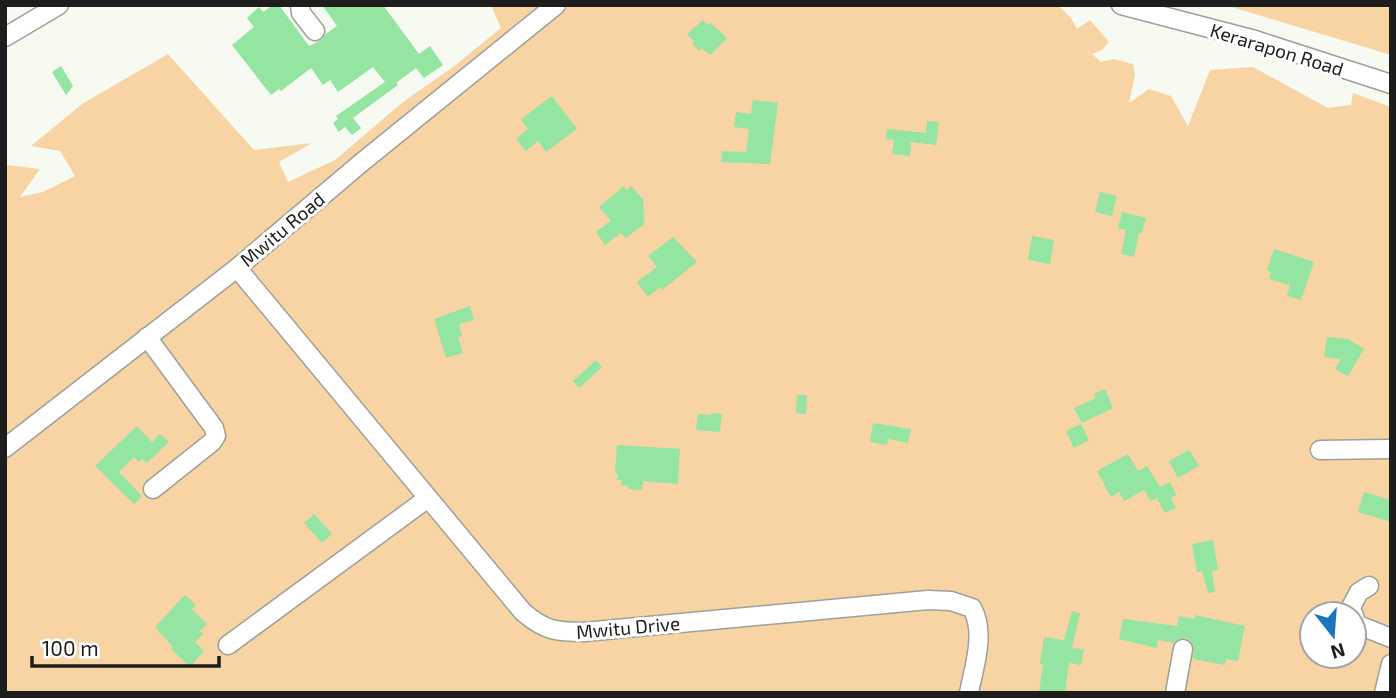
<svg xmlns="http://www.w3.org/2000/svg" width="1396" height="698" viewBox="0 0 1396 698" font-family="'Exo 2',sans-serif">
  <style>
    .green { fill: #f8d3a4; fill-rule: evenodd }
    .building { fill: #94e4a2 }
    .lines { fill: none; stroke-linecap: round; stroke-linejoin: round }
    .minor-casing { stroke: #9ea198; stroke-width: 21 }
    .minor { stroke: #fff; stroke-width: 18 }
    .labels { text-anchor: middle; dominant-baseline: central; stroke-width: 6; stroke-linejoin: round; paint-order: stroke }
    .street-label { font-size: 19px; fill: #1d1e1b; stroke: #fff }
  </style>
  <rect width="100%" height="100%" fill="#f7faf1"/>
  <g class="green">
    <path d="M491 5H1058L1071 18 1077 29 1090 20 1109 42 1102 50 1092 54 1101 62 1114 59 1133 64 1135 75 1129 103 1149 89 1171 96 1188 126 1210 70 1253 67 1328 108 1351 105 1353 93 1391 107V693H5V167L7 165 40 169 20 197 43 192 75 176 60 151 31 146 82 104 168 54 254 150 312 143 279 162 288 182 335 160 403 102 453 67 501 28ZM1312 614H1354V656H1312Z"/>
    <path d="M1225 5H1391V55Z"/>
  </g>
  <g class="building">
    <path d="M273 5H279L309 46 321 40 326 34 337 26 322 5H383L419 54 430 46 443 65 424 78 416 68 396 83 398 85 353 118 361 128 352 135 345 127 339 132 333 123 338 119 336 116 385 82 373 67 338 92 330 80 323 85 311 68 281 91 279 89 271 95 232 45 254 27 247 18 259 7 263 12Z"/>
    <path d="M703 20 708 25 711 23 727 38 710 55 702 48 699 51 692 43 694 41 687 34Z"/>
    <path d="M61 66 73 86 66 95 52 72Z"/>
    <path d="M552 96 577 129 546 152 538 141 526 151 516 139 528 129 521 119Z"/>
    <path d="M753 100 778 103 770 164 721 162 722 151 746 152 749 129 734 127 736 112 751 114Z"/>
    <path d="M927 121 939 122 936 145 911 142 910 156 892 154 894 140 886 139 887 129 926 133Z"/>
    <path d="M624 186 627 190 631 186 643 199 644 224 626 238 621 233 605 245 596 232 611 221 599 207Z"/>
    <path d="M1100 192 1117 196 1112 216 1095 212Z"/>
    <path d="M1122 212 1146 218 1142 233H1139L1134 257 1121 254 1126 230 1118 228Z"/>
    <path d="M1032 236 1054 240 1050 264 1028 260Z"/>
    <path d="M673 237 697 262 662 290 660 287 648 297 637 282 657 267 648 256Z"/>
    <path d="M1274 249 1314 262 1301 300 1287 296 1290 285 1269 279 1271 272 1267 270Z"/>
    <path d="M470 306 474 320 459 324 462 336 458 337 463 353 446 358 434 319Z"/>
    <path d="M1327 337 1348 339 1364 349 1348 376 1335 369 1341 359 1324 357Z"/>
    <path d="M596 360 602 367 579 388 573 381Z"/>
    <path d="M1105 389 1113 408 1082 423 1074 408 1096 398 1094 394Z"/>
    <path d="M797 395H807L806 414 796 413Z"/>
    <path d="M711 413 722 414 720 432 696 430 698 414 711 415Z"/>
    <path d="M873 423 911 429 908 443 888 439 887 445 870 442Z"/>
    <path d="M1081 424 1089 440 1074 448 1066 431Z"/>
    <path d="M137 426 152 442 160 434 169 442 147 463 142 459 139 462 134 457 119 472 142 496 134 504 95 466Z"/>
    <path d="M617 445 680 449 678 484 643 481 642 490 628 489 629 486 621 485 622 480H617L618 474 615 473Z"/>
    <path d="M1189 450 1199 466 1178 478 1169 461Z"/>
    <path d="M1128 454 1138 471 1147 466 1160 487 1170 482 1176 495 1171 498 1176 508 1165 513 1157 498 1151 501 1144 490 1124 501 1119 492 1111 497 1097 471Z"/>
    <path d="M1364 492 1391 500V522L1358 512Z"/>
    <path d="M314 514 332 534 322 543 304 523Z"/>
    <path d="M1213 540 1218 570 1212 571 1215 592 1208 593 1202 571 1197 572 1192 544Z"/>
    <path d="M185 595 196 605 192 609 207 624 200 631 203 634 195 642 204 651 190 667 171 649 173 647 155 627Z"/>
    <path d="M1072 611 1080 613 1072 648 1084 649 1081 665 1069 663 1065 693H1039L1043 664H1040L1044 637 1064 640Z"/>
    <path d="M1195 615 1245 626 1238 661 1226 659 1225 665 1193 659 1194 646 1186 638 1179 639 1174 643 1158 640 1157 648 1119 639 1123 619 1177 626 1179 616 1195 619Z"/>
  </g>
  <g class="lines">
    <g class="minor-casing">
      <g id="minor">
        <path d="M300 5 301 13 315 31"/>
        <path d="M1121 5 1255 40 1391 84"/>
        <path d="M5 37 59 5"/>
        <path d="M237 268 523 612C545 631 557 632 584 632L928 600 951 601 972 608C986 633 974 666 969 693"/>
        <path d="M147 337 214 428 216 436 212 442 153 489"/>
        <path d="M5 448 237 268 361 163 556 5"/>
        <path d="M1320 450 1391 449"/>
        <path d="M1353 614 1351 607 1359 592 1369 586"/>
        <path d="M1354 616 1356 624 1391 638"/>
        <path d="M228 645 428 498"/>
        <path d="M1175 693 1183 649"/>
        <path d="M1384 693 1391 664"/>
      </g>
    </g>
    <use href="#minor" class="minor"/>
  </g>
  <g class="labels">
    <g class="street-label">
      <text transform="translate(1277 49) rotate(17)">Kerarapon Road</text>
      <text transform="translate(282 229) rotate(-40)">Mwitu Road</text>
      <text transform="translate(628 627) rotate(-5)">Mwitu Drive</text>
    </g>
  </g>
  <rect width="1396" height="698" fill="none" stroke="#1d1e1b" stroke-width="14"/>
  <g transform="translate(1333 635) rotate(163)"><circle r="33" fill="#ffffff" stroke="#a5a5a4" stroke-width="2"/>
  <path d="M0-5L12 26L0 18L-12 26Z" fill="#1975c2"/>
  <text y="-10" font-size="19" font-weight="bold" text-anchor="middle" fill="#1d1e1b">N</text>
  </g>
  <path d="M32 656v10h187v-10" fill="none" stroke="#1d1e1b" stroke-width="3.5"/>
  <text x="42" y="656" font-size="21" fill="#1d1e1b" stroke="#ffffff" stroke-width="5" paint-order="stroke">100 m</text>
</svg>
